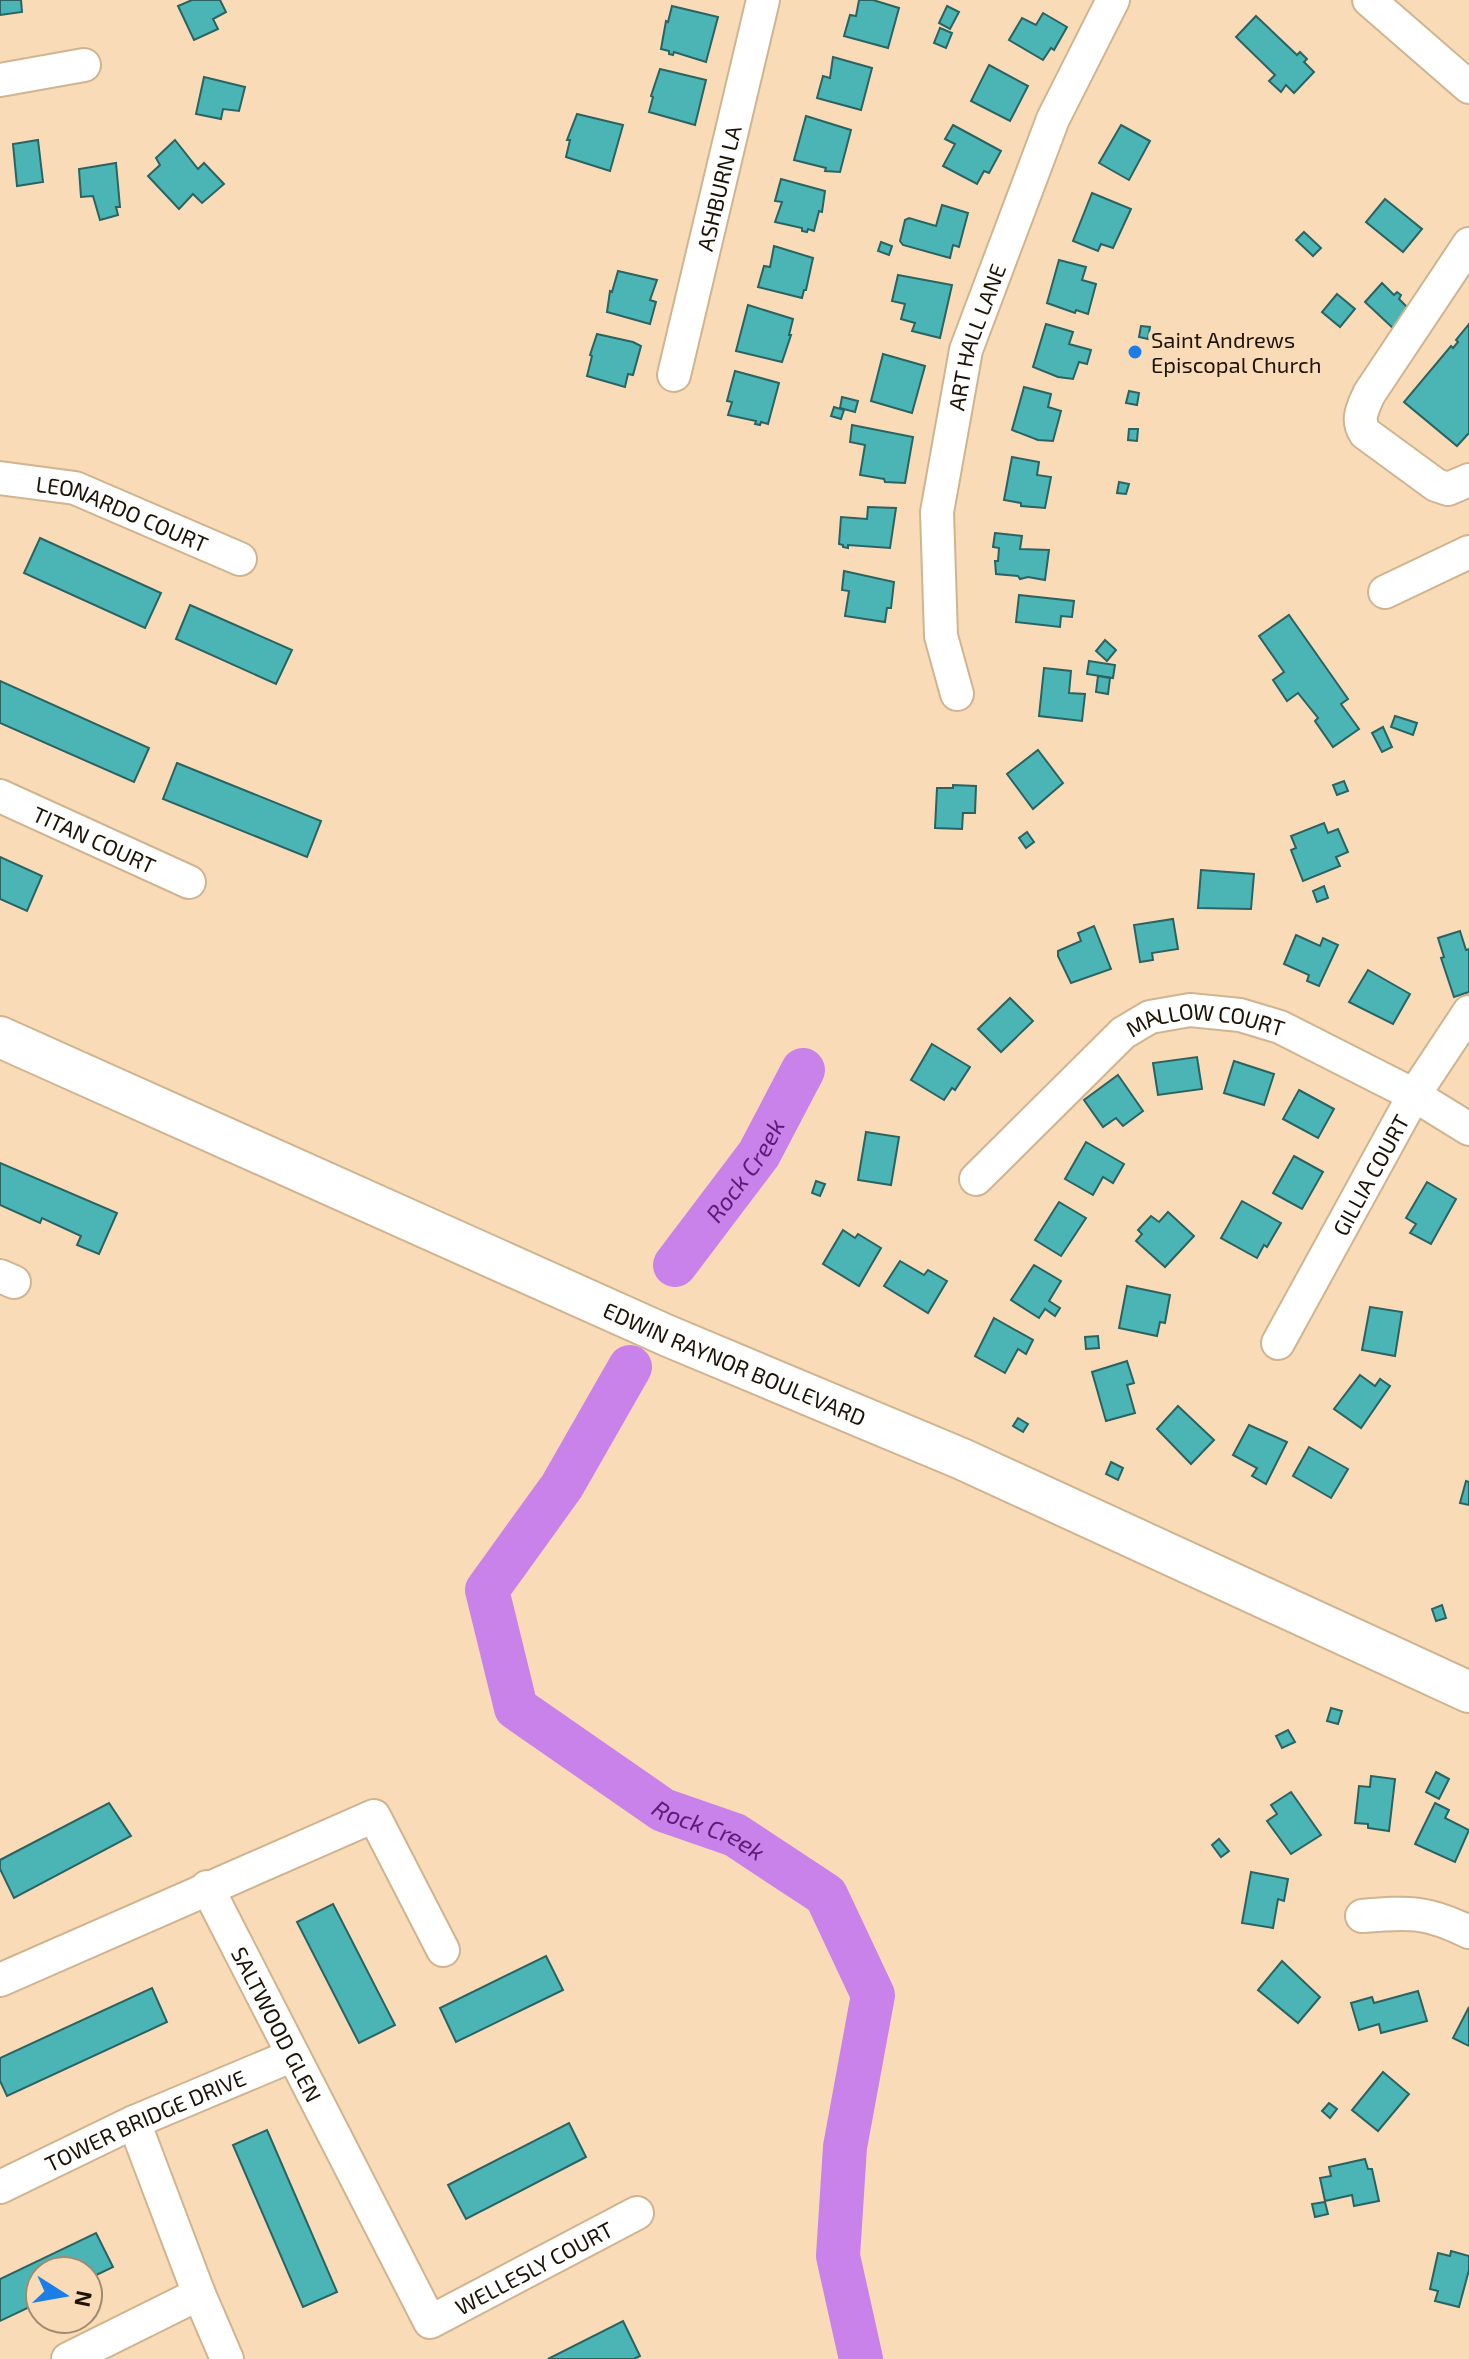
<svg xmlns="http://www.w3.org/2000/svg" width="1469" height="2359" viewBox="0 0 1469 2359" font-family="'Exo 2',sans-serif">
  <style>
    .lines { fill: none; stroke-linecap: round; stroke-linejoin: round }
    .river { stroke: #c982e9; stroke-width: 44 }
    .building { fill: #4ab5b4; stroke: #2a6362; stroke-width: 2 }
    .minor-casing { stroke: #d0b490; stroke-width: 36 }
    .major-casing { stroke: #d0b490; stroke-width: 44 }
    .minor { stroke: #fff; stroke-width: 32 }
    .major { stroke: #fff; stroke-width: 40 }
    .poi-dot { fill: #1b7ee7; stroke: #f9dcb7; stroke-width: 3 }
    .labels { text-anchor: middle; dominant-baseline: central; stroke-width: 8; stroke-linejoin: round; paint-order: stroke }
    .street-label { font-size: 22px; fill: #1c1205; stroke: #f9dcb7 }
    .poi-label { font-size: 22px; fill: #1c1205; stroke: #f9dcb7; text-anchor: start }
    .water-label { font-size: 24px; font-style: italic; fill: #5d1b77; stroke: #f9dcb7 }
  </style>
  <rect width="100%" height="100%" fill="#f9dcb7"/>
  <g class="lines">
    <g class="river">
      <path id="s1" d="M675 1265 759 1154 803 1070"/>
      <path id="s2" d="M630 1367 562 1486 487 1590 516 1708 663 1810 735 1835 826 1895 873 1995 845 2147 838 2256 861 2359"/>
    </g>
  </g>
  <g class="building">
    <path d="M0 0H21L22 12 0 15Z"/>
    <path d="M192 0H220L226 12 213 19 218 29 194 40 178 6Z"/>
    <path d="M859 0H873L899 8 888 48 844 36 850 15 856 16Z"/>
    <path d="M672 6 718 17 706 62 674 52 673 55 669 54V51L661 49 666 21 668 22Z"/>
    <path d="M947 6 959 12 950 29 939 23Z"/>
    <path d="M1043 13 1067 27 1054 50 1051 48 1043 60 1009 40 1022 18 1036 25Z"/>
    <path d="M1256 16 1297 55 1300 52 1307 59 1304 62 1314 72 1294 93 1286 85 1281 92 1269 81 1275 75 1236 37Z"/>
    <path d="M940 28 952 33 946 48 934 43Z"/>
    <path d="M833 57 872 68 861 110 817 98 823 76 830 78Z"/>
    <path d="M989 65 1028 86 1010 121 971 101Z"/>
    <path d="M660 69 706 80 695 125 649 112 653 97 651 96Z"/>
    <path d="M204 77 245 87 239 111 223 109 221 119 196 114Z"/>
    <path d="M577 114 623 125 610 171 566 157 570 140H567Z"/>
    <path d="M806 116 851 130 840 172 825 171 826 168 794 160Z"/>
    <path d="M953 125 1001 151 989 173 984 171 977 184 943 166 955 144 945 139Z"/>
    <path d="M1121 125 1150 141 1129 180 1099 163Z"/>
    <path d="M38 140 43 182 17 186 13 144Z"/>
    <path d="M175 140 198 169 204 163 224 184 202 203 193 194 179 209 148 176 160 165 156 158Z"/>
    <path d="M116 163 120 207H116L118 215 100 220 93 196 81 197 79 169Z"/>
    <path d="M781 179 825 191 822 212 819 211 814 231 808 229 807 232 802 231V228L775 222 782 202 775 201Z"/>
    <path d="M1092 193 1131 209 1113 248 1101 244 1098 251 1073 241Z"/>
    <path d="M1385 199 1422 229 1403 252 1366 222Z"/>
    <path d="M942 205 968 213 959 247 953 245 950 258 903 245 900 241 905 220 909 218 936 226Z"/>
    <path d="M1304 232 1321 248 1313 256 1296 240Z"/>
    <path d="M881 242 892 246 889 255 878 251Z"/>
    <path d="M774 246 813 258 806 290H804L802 298 758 287 764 266 770 267Z"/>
    <path d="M1059 260 1086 267 1082 280 1096 284 1088 314 1076 310 1075 313 1047 303Z"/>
    <path d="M618 271 657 280 650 300 656 302 650 324 607 312 610 291 612 292Z"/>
    <path d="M898 275 952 285 940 338 912 331 915 323 901 319 905 304 892 301Z"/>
    <path d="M1382 283 1394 295 1397 292 1401 295 1399 299 1411 311 1394 329 1365 302Z"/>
    <path d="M1337 294 1355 309 1340 327 1322 312Z"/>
    <path d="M748 305 793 319 789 335H791L782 362 736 351Z"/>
    <path d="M1046 324 1073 332 1069 344 1091 350 1087 364 1079 362 1073 379 1058 377 1033 367Z"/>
    <path d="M1469 324V433L1457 446 1404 402 1451 346 1453 348 1458 342 1456 340Z"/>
    <path d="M1141 326 1150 327 1148 339 1139 337Z"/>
    <path d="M597 334 633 342 641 346 633 375 628 374 625 387 587 376 592 356 590 355Z"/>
    <path d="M883 354 925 366 912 413 871 401Z"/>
    <path d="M735 371 779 383 768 424 761 422 760 425 755 424 756 421 728 415 732 402 727 401Z"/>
    <path d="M1024 387 1051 394 1048 407 1061 411 1053 441 1038 440 1012 430Z"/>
    <path d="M1129 391 1139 393 1137 405 1126 403Z"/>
    <path d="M842 397 858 401 855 412 840 408Z"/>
    <path d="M834 407 844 410 841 419 831 416Z"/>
    <path d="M852 425 913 437 905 483 885 482 884 479 860 475 865 445 850 442Z"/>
    <path d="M1129 429H1138L1137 441 1128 440Z"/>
    <path d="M1012 457 1039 462 1037 475 1051 477 1045 508 1021 506V503L1004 500Z"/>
    <path d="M1119 482 1129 484 1126 494 1117 493Z"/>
    <path d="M868 507 896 508 890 548 848 545V548L843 547V545L839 544 841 517 867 519Z"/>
    <path d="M995 533 1022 536 1020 549 1049 550 1045 580 1028 577 1020 579 1018 576 996 574 995 561H998L999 548 993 547Z"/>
    <path d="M40 538 161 593 145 628 24 573Z"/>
    <path d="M844 571 894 582 891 608H887L885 622 845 616 849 591 842 590Z"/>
    <path d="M1019 595 1074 601 1072 617 1061 616 1060 627 1016 622Z"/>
    <path d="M190 605 292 650 276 684 176 639Z"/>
    <path d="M1289 615 1348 699 1341 704 1359 729 1333 747 1315 721 1318 718 1298 693 1287 701 1273 680 1284 672 1259 636Z"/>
    <path d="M1105 640 1116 650 1107 661 1096 651Z"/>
    <path d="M1089 661 1115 665 1113 678 1087 674Z"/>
    <path d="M1044 668 1071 671 1069 693 1085 694 1082 721 1039 716Z"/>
    <path d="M1098 676 1110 678 1108 694 1096 692Z"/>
    <path d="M0 681 149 748 134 782 0 723Z"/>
    <path d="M1395 716 1417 723 1413 735 1391 727Z"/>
    <path d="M1383 727 1392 747 1382 752 1372 733Z"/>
    <path d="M1038 750 1063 783 1033 809 1007 774Z"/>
    <path d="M177 763 321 821 307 857 163 799Z"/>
    <path d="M1344 781 1348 791 1337 795 1333 785Z"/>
    <path d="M953 785 976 786 975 813H963L962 829 935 828 937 788H953Z"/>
    <path d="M1324 823 1328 833 1338 829 1348 852 1336 857 1340 866 1303 881 1291 850 1296 848 1291 836Z"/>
    <path d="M1027 832 1034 842 1026 848 1019 838Z"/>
    <path d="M0 857 42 876 27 911 0 899Z"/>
    <path d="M1201 870 1254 874 1251 909 1198 908Z"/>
    <path d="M1324 886 1328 898 1317 902 1313 891Z"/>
    <path d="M1173 919 1178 949 1152 953 1153 960 1140 962 1134 925Z"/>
    <path d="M1094 926 1111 969 1071 983 1058 956V951L1081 941 1078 933Z"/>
    <path d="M1460 931 1466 950 1469 949V992L1454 997 1441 958 1444 957 1438 938Z"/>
    <path d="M1296 935 1320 946 1323 938 1338 945 1319 986 1307 981 1309 975 1284 964Z"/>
    <path d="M1368 970 1410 994 1393 1024 1349 1002Z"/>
    <path d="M1010 998 1033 1021 1001 1052 978 1029Z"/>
    <path d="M932 1044 970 1067 955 1090 952 1088 944 1100 911 1080Z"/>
    <path d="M1197 1057 1202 1089 1158 1095 1153 1063Z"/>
    <path d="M1234 1061 1274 1074 1264 1105 1224 1093Z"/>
    <path d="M1118 1075 1143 1111 1123 1126 1116 1118 1103 1127 1084 1100Z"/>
    <path d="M1299 1090 1334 1109 1318 1138 1283 1119Z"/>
    <path d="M866 1132 899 1137 891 1185 858 1180Z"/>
    <path d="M1086 1142 1124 1164 1113 1183 1103 1177 1093 1195 1065 1179Z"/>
    <path d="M1294 1156 1323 1172 1302 1209 1273 1193Z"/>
    <path d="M0 1163 117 1213 99 1254 77 1245 81 1236 42 1218 40 1223 0 1205Z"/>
    <path d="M816 1181 825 1184 820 1196 812 1193Z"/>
    <path d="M1427 1182 1456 1199 1431 1244 1410 1233 1416 1224 1406 1218Z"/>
    <path d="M1242 1201 1281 1223 1267 1247 1264 1245 1257 1258 1221 1238Z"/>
    <path d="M1059 1202 1086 1218 1061 1256 1035 1240Z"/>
    <path d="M1168 1212 1194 1236 1165 1267 1136 1241 1142 1234 1138 1230 1151 1216 1159 1222Z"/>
    <path d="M843 1230 855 1238 858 1234 881 1248 859 1286 823 1264Z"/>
    <path d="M900 1261 924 1275 928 1270 947 1281 928 1313 884 1286Z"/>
    <path d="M1034 1265 1061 1281 1049 1301 1060 1308 1055 1316 1045 1309 1039 1318 1011 1300Z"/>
    <path d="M1127 1286 1170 1295 1165 1323 1160 1322 1157 1336 1119 1328Z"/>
    <path d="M1370 1307 1402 1312 1395 1356 1362 1350Z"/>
    <path d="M994 1318 1033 1340 1026 1354 1018 1349 1005 1373 975 1356Z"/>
    <path d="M1098 1336 1099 1348 1086 1349 1085 1337Z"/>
    <path d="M1127 1361 1134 1383 1127 1385 1135 1413 1106 1421 1092 1372Z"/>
    <path d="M1360 1375 1375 1386 1380 1379 1390 1386 1361 1428 1334 1409Z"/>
    <path d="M1178 1406 1214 1440 1191 1464 1157 1429Z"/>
    <path d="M1018 1418 1028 1424 1023 1432 1013 1426Z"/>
    <path d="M1249 1425 1287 1442 1266 1484 1252 1476 1257 1468 1233 1455Z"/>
    <path d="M1309 1447 1348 1469 1331 1498 1293 1476Z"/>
    <path d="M1111 1462 1123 1468 1118 1480 1106 1474Z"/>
    <path d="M1466 1481 1469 1482V1505L1460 1503Z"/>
    <path d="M1442 1605 1446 1618 1436 1621 1432 1609Z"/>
    <path d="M1331 1708 1342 1711 1338 1724 1327 1721Z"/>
    <path d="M1288 1730 1295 1742 1282 1748 1276 1736Z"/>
    <path d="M1436 1772 1449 1779 1439 1799 1426 1792Z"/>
    <path d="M1371 1776 1395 1779 1389 1831 1368 1828V1824L1355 1823 1359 1786 1370 1787Z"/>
    <path d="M1291 1792 1321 1835 1291 1854 1267 1821 1277 1814 1271 1805Z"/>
    <path d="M109 1803 131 1836 14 1898 0 1869V1860Z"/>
    <path d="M1435 1803 1449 1810 1445 1818 1469 1830 1455 1862 1415 1844Z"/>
    <path d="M1219 1839 1229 1851 1221 1857 1212 1845Z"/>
    <path d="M1251 1872 1288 1879 1284 1901 1278 1899 1273 1928 1242 1923Z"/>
    <path d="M333 1904 395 2025 359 2043 297 1922Z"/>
    <path d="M546 1956 563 1990 456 2042 440 2008Z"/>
    <path d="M1282 1961 1320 1997 1298 2023 1258 1990Z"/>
    <path d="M152 1988 167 2022 7 2096 0 2081V2058Z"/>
    <path d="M1418 1991 1427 2021 1381 2033 1379 2024 1359 2030 1351 2003 1372 1997 1374 2003Z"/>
    <path d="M1469 2007V2046L1453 2038Z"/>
    <path d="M1383 2072 1409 2094 1378 2131 1352 2110Z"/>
    <path d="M1329 2103 1337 2109 1330 2118 1322 2111Z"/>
    <path d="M569 2123 586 2157 466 2219 448 2185Z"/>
    <path d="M267 2130 337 2292 303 2307 233 2145Z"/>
    <path d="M1365 2159 1368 2169H1372L1379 2201 1354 2206 1352 2195 1325 2201 1320 2178 1331 2176 1329 2167Z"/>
    <path d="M1325 2202 1328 2214 1315 2217 1312 2204Z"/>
    <path d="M96 2233 113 2267 88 2279V2271H40V2302L0 2321V2279Z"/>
    <path d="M1451 2251 1469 2256V2270L1459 2307 1435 2301 1438 2291 1430 2289 1438 2253 1450 2256Z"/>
    <path d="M623 2321 640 2356 634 2359H548Z"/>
  </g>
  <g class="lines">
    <g class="minor-casing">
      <g id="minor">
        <path d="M1369 0 1469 87"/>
        <path d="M0 80 84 65"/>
        <path d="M1469 244 1369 394C1363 408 1356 419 1365 433L1436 485 1448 489 1469 480"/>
        <path id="s3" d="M674 375 763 0"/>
        <path id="s4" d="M0 478 75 488 240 559"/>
        <path d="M1385 592 1469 552"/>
        <path id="s5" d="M957 694 941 636 937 512 966 350 1053 119 1113 0"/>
        <path id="s6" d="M0 796 189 882"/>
        <path id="s7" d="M976 1179 1123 1033 1150 1017 1190 1010 1240 1015 1280 1027 1414 1095 1469 1129"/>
        <path d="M0 1276 14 1282"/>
        <path id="s8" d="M1278 1343 1414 1095 1469 1012"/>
        <path id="s9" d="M207 1887 430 2322 637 2213"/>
        <path d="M1362 1916C1409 1912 1426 1911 1469 1932"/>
        <path d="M0 1980 374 1816 443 1950"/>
        <path d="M134 2122 199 2294 227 2359"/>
        <path id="s10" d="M0 2187 134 2122 291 2056"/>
        <path d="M68 2359 199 2294"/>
      </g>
    </g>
    <g class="major-casing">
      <g id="major">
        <path id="s11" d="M0 1037 668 1336 962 1459 1469 1692"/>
      </g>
    </g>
    <use href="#minor" class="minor"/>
    <use href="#major" class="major"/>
  </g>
  <circle class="poi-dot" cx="1135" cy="352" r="8"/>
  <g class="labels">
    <g class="street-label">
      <text stroke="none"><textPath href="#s3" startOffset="192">ASHBURN LA</textPath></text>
      <text stroke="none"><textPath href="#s5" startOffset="364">ART HALL LANE</textPath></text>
      <text stroke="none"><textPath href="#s4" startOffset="128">LEONARDO COURT</textPath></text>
      <text stroke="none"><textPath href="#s6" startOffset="104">TITAN COURT</textPath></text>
      <text stroke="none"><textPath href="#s7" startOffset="294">MALLOW COURT</textPath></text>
      <text stroke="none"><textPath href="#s8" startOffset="192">GILLIA COURT</textPath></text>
      <text stroke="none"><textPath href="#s11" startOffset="804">EDWIN RAYNOR BOULEVARD</textPath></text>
      <text stroke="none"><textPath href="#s9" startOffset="154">SALTWOOD GLEN</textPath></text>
      <text stroke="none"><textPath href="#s10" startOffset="160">TOWER BRIDGE DRIVE</textPath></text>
      <text stroke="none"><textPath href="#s9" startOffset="606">WELLESLY COURT</textPath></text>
    </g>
    <g class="poi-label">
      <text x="1151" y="339">Saint Andrews<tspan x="1151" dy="25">Episcopal Church</tspan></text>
    </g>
    <g class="water-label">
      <text stroke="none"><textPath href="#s1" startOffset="118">Rock Creek</textPath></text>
      <text stroke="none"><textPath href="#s2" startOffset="616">Rock Creek</textPath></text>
    </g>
  </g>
  <g transform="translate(64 2295) rotate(101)"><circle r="38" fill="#f9dcb7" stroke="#a18b70" stroke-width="2"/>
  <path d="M0-6L14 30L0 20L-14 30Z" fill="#1b7ee7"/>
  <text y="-12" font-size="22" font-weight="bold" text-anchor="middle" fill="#1c1205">N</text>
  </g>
</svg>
